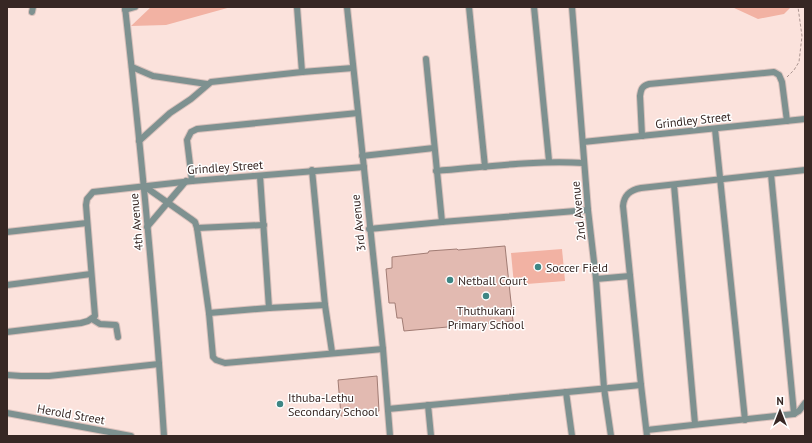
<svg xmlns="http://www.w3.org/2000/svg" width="812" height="443" viewBox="0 0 812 443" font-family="'PT Sans',sans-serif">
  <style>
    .green { fill: #f2b2a3 }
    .building { fill: #e2bab1; stroke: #a17c74 }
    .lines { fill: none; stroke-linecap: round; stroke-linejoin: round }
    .minor-casing { stroke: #d8c0bb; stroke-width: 8 }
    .path { stroke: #ab9590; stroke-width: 1; stroke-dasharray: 3 2; stroke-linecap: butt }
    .minor { stroke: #7e9190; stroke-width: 6 }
    .poi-dot { fill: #3e8684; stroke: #fff; stroke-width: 1.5 }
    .labels { text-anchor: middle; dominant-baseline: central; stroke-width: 3; stroke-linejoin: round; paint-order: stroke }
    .street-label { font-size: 12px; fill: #372724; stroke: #fff }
    .poi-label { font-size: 12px; fill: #372724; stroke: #fff; text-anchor: start }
  </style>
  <rect width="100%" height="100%" fill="#fbe2dc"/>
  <g class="green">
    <path d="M151 7H231L166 25 131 26Z"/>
    <path d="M732 7H791L784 14 758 19Z"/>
    <path d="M562 249 565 281 514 285 511 253Z"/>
  </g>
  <g class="building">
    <path d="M505 246 513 321 404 331 402 318H397L395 303H389L386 269 392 268V257L428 253 429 251 457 249 458 250Z"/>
    <path d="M377 376 379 411 341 416 338 380Z"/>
  </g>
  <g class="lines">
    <g class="minor-casing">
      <g id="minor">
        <path d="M125 7C141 150 155 293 164 436"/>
        <path d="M297 7 302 72"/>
        <path d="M347 7 383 349 390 436"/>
        <path d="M469 7 485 167"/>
        <path d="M534 7 549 161"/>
        <path d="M572 7 588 210 596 279 604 388 611 436"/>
        <path d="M125 10 135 7"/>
        <path d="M32 12 33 7"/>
        <path d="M426 59 442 222"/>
        <path d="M132 67 153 76 207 84"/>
        <path d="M715 129 745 420"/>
        <path d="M642 136 640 96C641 89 642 86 649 84L774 72 779 75 782 82 787 121"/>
        <path d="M139 141 170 113 191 99 211 82 302 72 353 68"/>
        <path d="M583 142 805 119"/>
        <path d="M362 156 434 148"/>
        <path d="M312 170 325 305 332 352"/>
        <path d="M436 171C486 167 535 160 584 163"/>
        <path d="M771 174 794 414"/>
        <path d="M260 176 269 308"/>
        <path d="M192 181 187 140 191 132 197 129 358 113"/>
        <path d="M674 185 695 424"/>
        <path d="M144 186 191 219 195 222 197 228 209 313 213 357 216 360 225 363 383 349"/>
        <path d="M147 227 186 181"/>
        <path d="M197 228 264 225"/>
        <path d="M369 229 442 222 588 210"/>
        <path d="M7 232 87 223"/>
        <path d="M596 279 630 276"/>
        <path d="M7 285 91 274"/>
        <path d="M209 313 269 308 325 305"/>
        <path d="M92 319 100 324 116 325 118 337"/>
        <path d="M7 332 81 323 88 321 95 316 86 205 87 199 93 192 192 181 364 167"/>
        <path d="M7 375 21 376H49L159 364"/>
        <path d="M566 392 572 436"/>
        <path d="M428 405 431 436"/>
        <path d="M388 409 641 385"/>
        <path d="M7 413 131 436"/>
        <path d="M647 430 794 414 799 411 805 403"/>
        <path d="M647 436 641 385 623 206C624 195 630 190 641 188L805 170"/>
      </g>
    </g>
    <path class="path" d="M787 77 794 70 799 62 802 36 798 7"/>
    <use href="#minor" class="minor"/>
  </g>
  <g class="poi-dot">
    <circle cx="538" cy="267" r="4"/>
    <circle cx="450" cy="280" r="4"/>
    <circle cx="486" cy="296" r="4"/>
    <circle cx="280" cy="404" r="4"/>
  </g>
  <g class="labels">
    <g class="street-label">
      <text transform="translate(693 120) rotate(-6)">Grindley Street</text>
      <text transform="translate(225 167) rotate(-4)">Grindley Street</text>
      <text transform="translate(578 211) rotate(-96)">2nd Avenue</text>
      <text transform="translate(136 222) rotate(-95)">4th Avenue</text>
      <text transform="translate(358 223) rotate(-96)">3rd Avenue</text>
      <text transform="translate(71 414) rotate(10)">Herold Street</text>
    </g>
    <g class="poi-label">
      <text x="546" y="267">Soccer Field</text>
      <text x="458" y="280">Netball Court</text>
      <text x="486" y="310" text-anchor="middle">Thuthukani<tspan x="486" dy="14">Primary School</tspan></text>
      <text x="288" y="397">Ithuba-Lethu<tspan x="288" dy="14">Secondary School</tspan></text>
    </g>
  </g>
  <rect width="812" height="443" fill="none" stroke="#372724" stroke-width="16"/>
  <g transform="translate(780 411)" stroke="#ffffff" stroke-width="3" paint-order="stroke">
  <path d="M0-3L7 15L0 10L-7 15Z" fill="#372724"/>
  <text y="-6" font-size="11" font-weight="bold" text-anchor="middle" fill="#372724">N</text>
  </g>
</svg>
